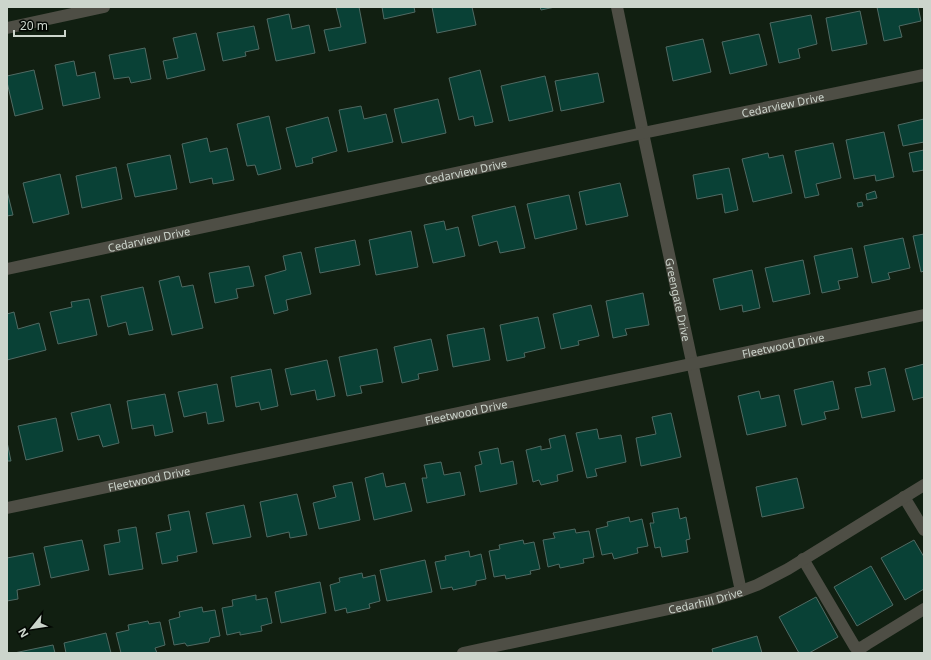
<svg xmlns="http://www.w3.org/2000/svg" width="931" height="660" viewBox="0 0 931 660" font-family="'Noto Sans',sans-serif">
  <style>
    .building { fill: #094136; stroke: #506a63 }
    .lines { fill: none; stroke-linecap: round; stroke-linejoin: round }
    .minor { stroke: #4e4e45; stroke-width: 12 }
    .labels { text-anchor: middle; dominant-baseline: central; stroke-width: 3; stroke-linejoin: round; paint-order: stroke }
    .street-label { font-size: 11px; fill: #ccd5cc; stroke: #030703 }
  </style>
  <rect width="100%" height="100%" fill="#111f11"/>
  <g class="building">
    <path d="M336 7H359L366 43 329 51 324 30 341 27Z"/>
    <path d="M382 7H414L415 12 384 19Z"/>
    <path d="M432 7H472L476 25 437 33Z"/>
    <path d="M540 7H555L541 10Z"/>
    <path d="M877 7H918L921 21 899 26 902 37 884 41Z"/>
    <path d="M860 11 867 44 832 51 826 18Z"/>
    <path d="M289 14 292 29 309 25 315 53 276 61 267 19Z"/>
    <path d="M811 15 817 44 798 49 800 58 779 63 770 23Z"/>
    <path d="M254 26 259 49 245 52 246 56 223 61 217 33Z"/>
    <path d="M196 33 205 70 167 79 163 61 178 58 173 38Z"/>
    <path d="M759 34 767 65 730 74 722 42Z"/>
    <path d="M703 39 711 72 673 81 666 47Z"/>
    <path d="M145 48 151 79 131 83 129 77 114 79 109 55Z"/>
    <path d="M74 61 77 76 95 72 100 98 63 106 55 65Z"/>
    <path d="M34 70 43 109 15 116 7 82V76Z"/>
    <path d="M480 70 493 122 475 126 473 116 459 120 449 78Z"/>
    <path d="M598 73 604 102 561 111 555 81Z"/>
    <path d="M545 76 553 111 509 121 501 86Z"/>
    <path d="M438 99 446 133 402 143 394 109Z"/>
    <path d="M361 106 364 119 386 114 393 142 348 152 339 110Z"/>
    <path d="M269 116 281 169 258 175 255 165 247 166 237 124Z"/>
    <path d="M328 117 337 151 312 158 313 163 296 167 286 128Z"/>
    <path d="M924 119V142L903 146 898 125Z"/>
    <path d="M884 132 894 177 876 181 875 175 854 179 846 140Z"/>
    <path d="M207 138 210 152 227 148 234 180 213 184 212 178 190 183 182 144Z"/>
    <path d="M833 143 841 178 816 184 819 195 805 198 795 151Z"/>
    <path d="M924 150V170L913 172 909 153Z"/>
    <path d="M768 153 769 158 783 155 792 193 753 202 742 159Z"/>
    <path d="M170 155 177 189 135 197 127 164Z"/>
    <path d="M116 167 122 199 82 208 76 176Z"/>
    <path d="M729 168 738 210 725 213 722 194 697 199 693 175Z"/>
    <path d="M60 174 69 214 33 223 23 183Z"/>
    <path d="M620 183 628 216 586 225 579 192Z"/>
    <path d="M7 191 13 215 7 216Z"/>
    <path d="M875 191 877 198 867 200 866 194Z"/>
    <path d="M569 195 577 229 535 239 527 204Z"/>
    <path d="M862 202 863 206 858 207 857 203Z"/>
    <path d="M515 206 525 248 500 253 497 241 479 246 472 216Z"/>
    <path d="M444 221 446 230 458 227 465 256 433 263 424 225Z"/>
    <path d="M411 231 418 267 376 275 369 240Z"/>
    <path d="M924 234V271L921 272 913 236Z"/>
    <path d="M903 238 910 268 888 273 890 279 872 283 864 246Z"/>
    <path d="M355 240 360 265 320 273 315 248Z"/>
    <path d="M852 248 858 277 838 281 840 289 822 293 814 256Z"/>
    <path d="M301 252 311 294 286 300 288 310 274 314 265 276 286 270 283 256Z"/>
    <path d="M803 260 810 294 773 302 765 268Z"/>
    <path d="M249 266 254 286 236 289 238 298 215 303 209 273Z"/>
    <path d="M752 270 760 308 743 312 742 305 720 310 713 279Z"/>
    <path d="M179 276 182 287 193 285 203 328 172 335 159 281Z"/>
    <path d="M143 287 153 330 129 335 126 322 108 327 101 296Z"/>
    <path d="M643 293 649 325 625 329 627 335 613 338 606 301Z"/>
    <path d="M89 299 97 335 58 344 50 312 72 307 71 302Z"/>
    <path d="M591 305 599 336 578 341 579 345 561 349 553 314Z"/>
    <path d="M14 312 18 329 39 323 46 350 7 360V314Z"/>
    <path d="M538 317 545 348 524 353 525 357 507 361 500 325Z"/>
    <path d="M484 328 490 360 453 367 447 335Z"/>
    <path d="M431 339 438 370 418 374 419 379 402 383 394 347Z"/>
    <path d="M377 349 383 382 360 386 362 393 347 396 339 357Z"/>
    <path d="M327 360 335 396 317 400 315 390 291 395 285 369Z"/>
    <path d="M924 364V397L913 400 905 369Z"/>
    <path d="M885 368 895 411 862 418 855 388 871 385 868 372Z"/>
    <path d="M271 369 278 406 261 410 259 402 236 407 231 377Z"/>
    <path d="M833 381 839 409 824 412 826 419 802 425 794 390Z"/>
    <path d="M217 384 224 421 208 424 206 412 184 417 178 392Z"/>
    <path d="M759 391 761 399 779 395 786 426 747 435 738 396Z"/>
    <path d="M165 394 173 432 155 436 153 425 132 429 127 401Z"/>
    <path d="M110 404 119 443 103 447 99 435 78 440 71 413Z"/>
    <path d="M671 413 681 457 641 466 636 438 656 434 652 417Z"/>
    <path d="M56 418 63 451 26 460 18 426Z"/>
    <path d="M597 429 599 439 621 435 626 462 595 469 597 476 587 478 576 433Z"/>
    <path d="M565 435 573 471 557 475 558 481 541 485 539 480 533 482 526 450 541 446V450L551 448 549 439Z"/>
    <path d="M7 442 11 461H7Z"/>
    <path d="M498 448 501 464 513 461 517 484 480 492 475 466 482 464 479 452Z"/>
    <path d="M441 462 444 475 460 472 465 495 427 503 422 478H427L424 465Z"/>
    <path d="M383 473 386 487 405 483 412 511 374 520 365 478Z"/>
    <path d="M797 478 804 508 762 517 756 487Z"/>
    <path d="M352 482 360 520 319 529 313 503 336 497 333 486Z"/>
    <path d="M297 494 307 535 290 538 289 532 267 537 260 502Z"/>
    <path d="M244 505 251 537 213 544 206 513Z"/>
    <path d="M678 508 680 519 686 517 690 539 686 540 688 552 662 557 660 547 655 548 650 523H654L652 513Z"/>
    <path d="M189 511 197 552 177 556 178 561 162 564 156 533 171 530 168 515Z"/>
    <path d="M629 517 630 522 642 519 648 546 637 548 638 553 614 559 612 553 602 555 596 529 608 526 607 522Z"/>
    <path d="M136 527 143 569 109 575 104 545 120 542 118 530Z"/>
    <path d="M575 529 576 533 589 531 594 557 583 559 584 563 560 568 559 564 548 567 543 540 555 538 553 533Z"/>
    <path d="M82 540 89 570 51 578 44 547Z"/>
    <path d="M523 540 524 544 534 542 540 569 530 571 531 574 506 579 505 575 494 577 489 551 500 549 499 545Z"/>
    <path d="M914 540 924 557V589L905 600 881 558Z"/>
    <path d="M469 551 470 557 481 554 486 579 476 581V585L453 590 452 587 441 589 435 562 446 560 445 556Z"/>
    <path d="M33 553 40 585 17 590 18 599 7 601V558Z"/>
    <path d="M425 560 432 592 387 601 380 570Z"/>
    <path d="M871 566 893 605 857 626 834 587Z"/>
    <path d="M362 573 363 578 375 575 380 601 369 604 370 608 347 613 346 608 335 611 330 585 340 582 339 578Z"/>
    <path d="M320 582 326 613 281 623 275 592Z"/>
    <path d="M256 595V600L267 598 272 623 261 626 262 631 240 635V632L227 635 222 608 233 606 232 600Z"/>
    <path d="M816 597 838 637 809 653H799L779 617Z"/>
    <path d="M202 607 203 612 215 610 220 636 210 638 209 642 187 646 185 643 174 645 169 620 180 617 179 612Z"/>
    <path d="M148 621 149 624 160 622 165 645 155 648 157 653H121L116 633 129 630 128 625Z"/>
    <path d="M106 633 111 653H66L64 643Z"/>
    <path d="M757 636 762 653H713L712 649Z"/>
    <path d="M53 645 55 653H14Z"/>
  </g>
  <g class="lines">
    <g class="minor">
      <path id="s1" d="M617 7 643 133 741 591"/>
      <path d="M7 28 104 7"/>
      <path id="s2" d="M7 269 643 133 924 75"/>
      <path d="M904 497 924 530"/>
      <path id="s3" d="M7 508 924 315"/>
      <path d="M803 559 855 647 861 648 867 644 924 609"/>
      <path id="s4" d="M463 653 711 600 741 591 757 585 788 569 924 485"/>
    </g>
  </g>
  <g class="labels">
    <g class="street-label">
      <text stroke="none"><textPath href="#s2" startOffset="793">Cedarview Drive</textPath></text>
      <text stroke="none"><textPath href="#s2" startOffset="469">Cedarview Drive</textPath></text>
      <text stroke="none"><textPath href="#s2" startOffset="145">Cedarview Drive</textPath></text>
      <text stroke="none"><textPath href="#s1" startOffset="299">Greengate Drive</textPath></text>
      <text stroke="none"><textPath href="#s3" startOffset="793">Fleetwood Drive</textPath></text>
      <text stroke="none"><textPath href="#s3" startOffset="469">Fleetwood Drive</textPath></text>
      <text stroke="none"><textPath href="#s3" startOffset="145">Fleetwood Drive</textPath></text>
      <text stroke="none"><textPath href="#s4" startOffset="248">Cedarhill Drive</textPath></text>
    </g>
  </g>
  <rect width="931" height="660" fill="none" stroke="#ccd5cc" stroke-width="16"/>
  <g transform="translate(32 628) rotate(240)" stroke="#030703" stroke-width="3" paint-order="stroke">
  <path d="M0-3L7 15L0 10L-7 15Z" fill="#ccd5cc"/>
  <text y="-6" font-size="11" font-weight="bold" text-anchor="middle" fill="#ccd5cc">N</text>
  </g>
  <path d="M14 30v6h51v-6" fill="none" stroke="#ccd5cc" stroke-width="2"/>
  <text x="20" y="30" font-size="12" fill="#ccd5cc" stroke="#030703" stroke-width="3" paint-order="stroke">20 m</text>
</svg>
